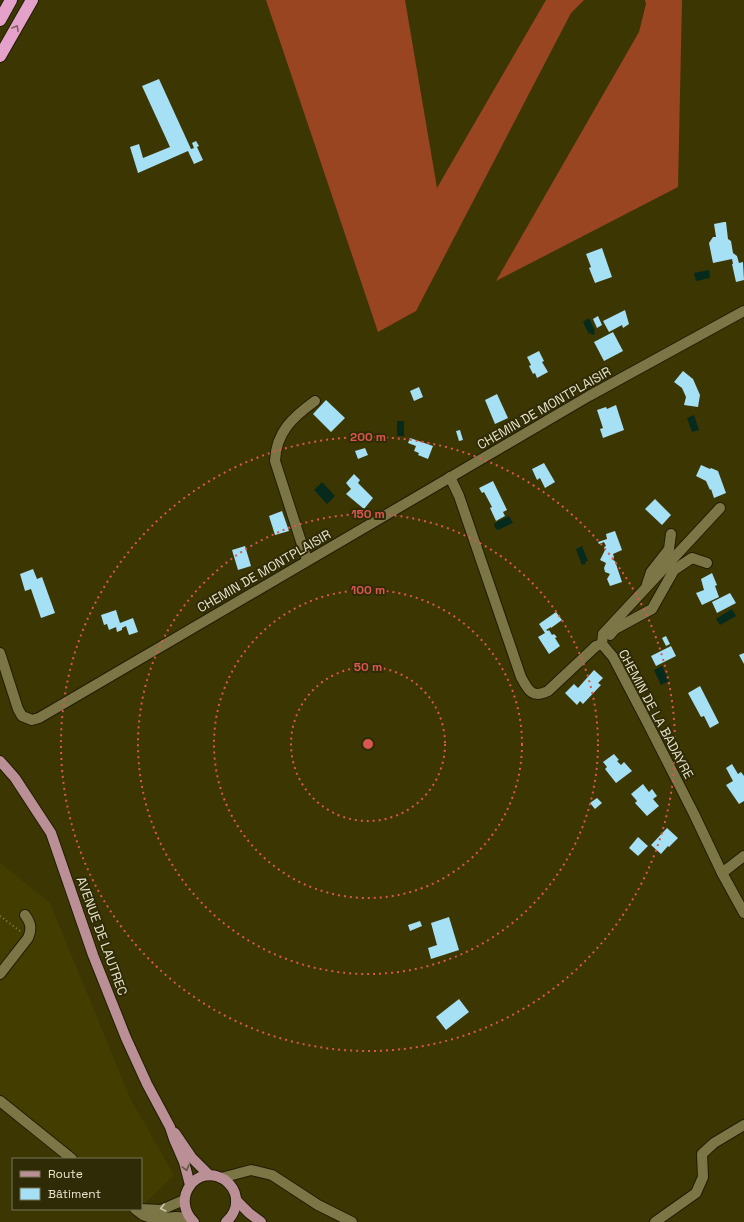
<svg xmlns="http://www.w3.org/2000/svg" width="744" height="1222" viewBox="0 0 744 1222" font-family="'Space Grotesk',sans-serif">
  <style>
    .built { fill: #443d00 }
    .forest { fill: #9a4521 }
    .water { fill: #062a1c }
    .building { fill: #a5e0f5 }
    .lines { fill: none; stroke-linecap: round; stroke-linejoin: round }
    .minor-casing { stroke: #211d00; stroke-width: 12 }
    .major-casing { stroke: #211d00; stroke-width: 12 }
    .highway-casing { stroke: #211d00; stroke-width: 14 }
    .path { stroke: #858058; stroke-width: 2; stroke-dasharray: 1 3; stroke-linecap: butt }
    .minor { stroke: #7c7647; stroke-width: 10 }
    .major { stroke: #ba9096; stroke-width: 10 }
    .highway { stroke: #e4a1ca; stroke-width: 12 }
    .oneway { stroke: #81605f }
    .oneway2 { stroke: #675340 }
    .oneway3 { stroke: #ccc8aa }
    .ring { fill: none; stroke: #da5751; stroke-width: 2; stroke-dasharray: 2 4 }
    .labels { text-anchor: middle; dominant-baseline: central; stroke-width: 4; stroke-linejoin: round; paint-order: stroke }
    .street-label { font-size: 13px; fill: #e7e4cb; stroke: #302b07 }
    .centre { fill: #da5751; stroke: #302b07; stroke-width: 2 }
    .ring-label { font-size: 12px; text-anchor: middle; font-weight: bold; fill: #da5751; stroke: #302b07; stroke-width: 4; stroke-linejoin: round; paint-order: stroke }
  </style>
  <rect width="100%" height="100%" fill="#3c3603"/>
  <path class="built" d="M0 863 50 903 130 1098 174 1175 141 1207V1159H61L0 1109Z"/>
  <g class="forest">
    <path d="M266 0H405L437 188 546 0H584L571 13 416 311 378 332Z"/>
    <path d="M645 0H682L678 187 496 281 639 32 646 4Z"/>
  </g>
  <g class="water">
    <path d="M709 270 710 278 696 281 694 273Z"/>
    <path d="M589 318 595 331H594L595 334 592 335 590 333 589 334 583 322Z"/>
    <path d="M694 415 699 430 692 432 687 418Z"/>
    <rect x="397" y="421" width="7" height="15"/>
    <path d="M322 482 335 496 327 504 314 490Z"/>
    <path d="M509 516 513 523 498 530 496 529 494 525 495 523Z"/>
    <path d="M582 546 588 561H586L585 564 582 565 576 549Z"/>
    <path d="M732 609 736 616 720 625 716 619Z"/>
    <path d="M662 666 669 681 661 685 654 670Z"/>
  </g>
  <g class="building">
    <path d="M159 79 191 149 194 148 192 143 196 141 199 146 197 147 203 160 194 164 188 151 138 173 130 147 139 144 143 158 170 147 142 86Z"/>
    <path d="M724 222H726L728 239 731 241 733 253 737 256 739 263 743 262 744 280 736 282 732 264H733L732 259 713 263 709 243 713 237H716L714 224Z"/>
    <path d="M602 248 612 277 595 283 589 268 591 267 586 254Z"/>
    <path d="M625 310 629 324 623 328 622 325 609 332 603 321Z"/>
    <path d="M598 316 602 325 597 328 593 319Z"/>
    <path d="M613 332 623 351 604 361 594 342Z"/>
    <path d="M539 351 544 361 542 362 548 372 537 378 535 373 533 374 529 366 531 365 527 357Z"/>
    <path d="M683 371 693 379 700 395 698 407 684 405 686 397 682 388 674 382Z"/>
    <path d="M419 387 423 397 414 401 410 391Z"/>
    <path d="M497 394 508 418 495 424 485 400Z"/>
    <path d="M326 400 345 418 331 432 313 414Z"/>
    <path d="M616 405 624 430 603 438 600 429 603 428 597 410 606 407 607 409Z"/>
    <path d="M460 430 463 440 459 441 456 431Z"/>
    <path d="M410 438 433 446 428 459 418 455 419 453 414 451 416 446 408 443Z"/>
    <path d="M365 448 368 455 358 459 355 451Z"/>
    <path d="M544 463 555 482 545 488 540 478 537 480 532 469Z"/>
    <path d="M701 465 710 469 711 468 718 471 726 493 714 498 711 489 710 490 706 481 696 476Z"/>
    <path d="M354 474 360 480 358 483 373 498 364 509 346 494 351 489 346 483Z"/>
    <path d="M493 481 507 510 503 512 505 516 496 521 490 508 492 507 484 492 482 493 479 488Z"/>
    <path d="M655 499 671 515 662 525 645 509Z"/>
    <path d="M282 511 289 531 275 535 269 516Z"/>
    <path d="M615 531 622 550 613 554 614 557 613 560 615 561 622 582 610 586 607 579 610 574 605 572 604 568 606 563 600 560 605 550 604 547 606 546 604 542 599 544 598 542 607 539 606 534Z"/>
    <path d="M245 546 251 566 238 570 232 550Z"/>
    <path d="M33 569 37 579 42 577 55 613 41 618 31 589 25 591 20 574Z"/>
    <path d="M712 573 717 585 715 586 719 597 702 605 696 593 704 590 701 579Z"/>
    <path d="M730 593 736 603 717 613 712 602Z"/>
    <path d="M116 610 120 623 133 618 138 632 129 635 126 626 122 628V630L117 632 116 627 109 630 107 624 104 625 101 615Z"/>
    <path d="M556 612 562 620 551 628V627L546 630 548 631 549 630 552 635 554 634 557 637 555 638 560 646 549 654 538 637 545 633 539 624Z"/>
    <path d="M666 636 670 644 666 646 662 638Z"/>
    <path d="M671 646 676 656 656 666 651 656Z"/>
    <path d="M744 653V664L739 655Z"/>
    <path d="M594 670 603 678 598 683 601 685 583 704 580 701 577 705 565 693 574 684 578 688Z"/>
    <path d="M700 686 719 723 710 728 704 716 701 717 688 693Z"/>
    <path d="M614 754 619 760 617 761 621 765 624 762 632 771 616 783 605 769 607 767 603 762Z"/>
    <path d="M732 764 738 774 741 772 744 776V801L739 804 726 785 733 781 726 768Z"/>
    <path d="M643 784 649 792 652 789 657 796 653 799 659 806 647 816 635 803 637 801 631 794Z"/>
    <path d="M597 798 602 803 595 809 590 803Z"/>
    <path d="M667 828 678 838 669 847 668 846 661 854 651 845Z"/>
    <path d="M638 837 648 846 638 856 629 848Z"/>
    <path d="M449 917 459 950 431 959 428 948 437 945 431 923Z"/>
    <path d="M420 921 422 926 410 931 408 925Z"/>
    <path d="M459 999 469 1012 446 1030 436 1017Z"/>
  </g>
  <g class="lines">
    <g class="minor-casing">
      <g id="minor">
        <path d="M450 477 459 496 521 677C528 690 532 699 548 691L596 646 602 644 613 657 647 722 694 814 722 873 744 913"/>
        <path d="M307 560 275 461C276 432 293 417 315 401"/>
        <path d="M647 584 651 572 669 549 671 534"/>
        <path d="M610 635 615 629 652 609 674 570 692 558 707 563"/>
        <path d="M602 644 603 634 720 508"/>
        <path d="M0 653 18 709 22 716 32 720 39 718 403 505 589 396 744 311"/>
        <path d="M722 873 744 856"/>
        <path d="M0 974 28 938C32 929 31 923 25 915"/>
        <path d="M0 1101 72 1159"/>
        <path d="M221 1178 251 1170 272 1175 318 1205 352 1222"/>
        <path d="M135 1209 143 1215 154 1219 176 1217 190 1218"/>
        <path d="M141 1209 161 1210 184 1200"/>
        <path d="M655 1222 696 1193 703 1177 702 1154 714 1143 744 1125"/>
      </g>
    </g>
    <g class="major-casing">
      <g id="major">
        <path d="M0 761 15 778 51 833 93 955 126 1038 147 1084 170 1127 174 1139 184 1162 190 1185"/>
        <path d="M175 1133 192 1158 209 1175"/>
        <path d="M236 1200 249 1213 261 1222"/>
        <path d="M194 1222C170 1199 197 1162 225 1180 230 1184 235 1190 236 1198 237 1207 233 1216 226 1222"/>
      </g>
    </g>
    <g class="highway-casing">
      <g id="highway">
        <path d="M0 20 11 0"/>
        <path d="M0 56 32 0"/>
      </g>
    </g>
    <path class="path" d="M0 916 20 931"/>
    <use href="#minor" class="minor"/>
    <use href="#major" class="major"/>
    <use href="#highway" class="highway"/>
  </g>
  <defs><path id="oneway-chevron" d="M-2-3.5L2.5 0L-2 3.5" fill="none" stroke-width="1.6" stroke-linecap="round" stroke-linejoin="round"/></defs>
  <use class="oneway" href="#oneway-chevron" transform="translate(16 28) rotate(-60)"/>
  <use class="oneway2" href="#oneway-chevron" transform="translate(186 1168) rotate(75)"/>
  <use class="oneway3" href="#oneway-chevron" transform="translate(163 1208) rotate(167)"/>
  <g class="ring">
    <circle cx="368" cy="744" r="77"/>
    <circle cx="368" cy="744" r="154"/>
    <circle cx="368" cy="744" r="230"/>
    <circle cx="368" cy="744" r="307"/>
  </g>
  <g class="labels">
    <g class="street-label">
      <text transform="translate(544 408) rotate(-30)">CHEMIN DE MONTPLAISIR</text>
      <text transform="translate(264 571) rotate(-30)">CHEMIN DE MONTPLAISIR</text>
      <text transform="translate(656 714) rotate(62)">CHEMIN DE LA BADAYRE</text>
      <text transform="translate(102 936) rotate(70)">AVENUE DE LAUTREC</text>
    </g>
  </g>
  <circle cx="368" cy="744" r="6" class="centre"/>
  <g class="ring-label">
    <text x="368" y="441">200 m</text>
    <text x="368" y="518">150 m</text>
    <text x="368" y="594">100 m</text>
    <text x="368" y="671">50 m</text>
  </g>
  <rect x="12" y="1158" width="130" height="52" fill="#302b07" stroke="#797555"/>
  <rect x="20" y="1171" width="20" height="6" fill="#ba9096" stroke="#797555"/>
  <text x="48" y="1178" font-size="12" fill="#e7e4cb">Route</text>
  <rect x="20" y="1188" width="20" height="12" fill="#a5e0f5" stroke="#797555"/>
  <text x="48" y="1198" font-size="12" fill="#e7e4cb">Bâtiment</text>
</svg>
